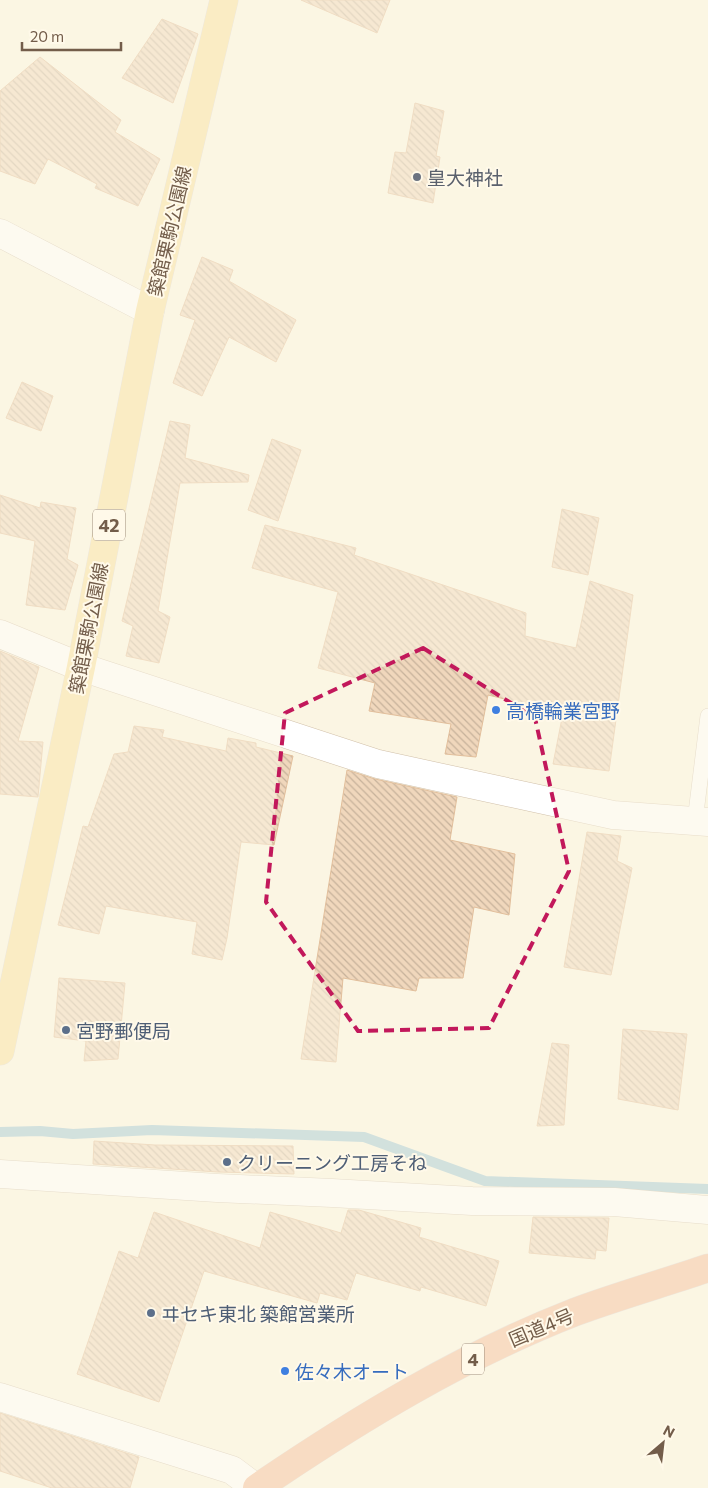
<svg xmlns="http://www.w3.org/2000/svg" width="708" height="1488" viewBox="0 0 708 1488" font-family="Commissioner,'Noto Sans JP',sans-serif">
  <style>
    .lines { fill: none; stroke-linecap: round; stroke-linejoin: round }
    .stream { stroke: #9fc7d6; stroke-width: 10 }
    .building { fill: url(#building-back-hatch); stroke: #e2bf9c }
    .lane-casing { stroke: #cfc0ad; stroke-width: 16 }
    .street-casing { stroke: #cfc0ad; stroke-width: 29 }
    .secondary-casing { stroke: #d1c0aa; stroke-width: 29 }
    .primary-casing { stroke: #ddd8d4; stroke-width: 29 }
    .highway-casing { stroke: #ddd8d4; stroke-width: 29 }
    .lane { stroke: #fff; stroke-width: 15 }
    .street { stroke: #fff; stroke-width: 28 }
    .secondary { stroke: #fff; stroke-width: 28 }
    .primary { stroke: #f9e19d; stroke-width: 28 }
    .highway { stroke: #f4bd9b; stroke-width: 28 }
    .marked { fill: none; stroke: #c2185b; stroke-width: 4; stroke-dasharray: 10 6; stroke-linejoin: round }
    .worship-dot { fill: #6b7280; stroke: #fff9e9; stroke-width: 2 }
    .shop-dot { fill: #3f7fe0; stroke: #fff9e9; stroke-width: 2 }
    .service-dot { fill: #5c6f8a; stroke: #fff9e9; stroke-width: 2 }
    .labels { text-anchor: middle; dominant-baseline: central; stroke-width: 4; stroke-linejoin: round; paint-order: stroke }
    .shield { fill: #fff9e9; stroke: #9d8c7a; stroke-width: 1 }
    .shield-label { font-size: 18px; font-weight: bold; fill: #735d4a }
    .worship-label { font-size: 19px; fill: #5b616d; stroke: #fff9e9; text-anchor: start }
    .street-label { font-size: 19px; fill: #735d4a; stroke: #fff9e9 }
    .shop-label { font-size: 19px; fill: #366cbe; stroke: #fff9e9; text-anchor: start }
    .service-label { font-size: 19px; fill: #4e5e75; stroke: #fff9e9; text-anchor: start }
  </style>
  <defs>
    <pattern id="building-back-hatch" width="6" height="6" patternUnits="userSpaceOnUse" patternTransform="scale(1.25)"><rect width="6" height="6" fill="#f0d7bc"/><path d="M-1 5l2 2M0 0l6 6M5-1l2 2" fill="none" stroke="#c7b29b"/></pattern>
  </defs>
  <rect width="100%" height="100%" fill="#fbf5e3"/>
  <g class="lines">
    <path class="stream" d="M0 1132 40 1131 73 1134 152 1130 364 1137 485 1181 708 1189"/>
  </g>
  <g class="building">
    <path d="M301 0H390L377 33Z"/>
    <path d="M162 19 198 34 173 103 122 78Z"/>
    <path d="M40 57 121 120 115 132 160 159 138 206 95 188 97 184 48 159 35 184 0 171V91Z"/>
    <path d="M415 103 444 111 436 156 440 157 433 203 388 193 395 152 406 153Z"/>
    <path d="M202 257 233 270 229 281 296 320 276 362 229 337 202 396 173 383 195 320 180 315Z"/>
    <path d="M22 382 53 396 41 431 6 418Z"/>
    <path d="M170 421 190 425 185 458 249 475 248 482 180 483 158 611 170 617 159 663 126 656 133 626 122 621Z"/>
    <path d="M272 439 301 450 278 521 248 510Z"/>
    <path d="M0 495 40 508 41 502 76 508 67 559 78 565 65 610 26 605 35 541 0 533Z"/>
    <path d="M562 509 599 518 588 575 552 567Z"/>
    <path d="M265 525 356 548 354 555 526 613 525 636 576 648 590 581 633 595 609 771 553 764 563 713 488 695 476 757 445 754 451 724 369 711 375 683 318 668 338 592 252 568Z"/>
    <path d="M0 651 39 667 18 741 43 742 38 797 0 794Z"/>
    <path d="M134 726 164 730 162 737 226 751 228 738 256 743V747L293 756 274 845 241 842 227 938 222 960 192 954 197 922 106 906 99 934 58 925 83 826 88 827 114 754 128 752Z"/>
    <path d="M347 770 375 779 457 797 450 840 515 854 509 915 474 907 463 978H419L416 991 343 978 336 1062 301 1059Z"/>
    <path d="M587 832 621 836 617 861 632 868 611 975 564 967Z"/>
    <path d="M59 978 125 983 118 1059 84 1061 86 1041 54 1037Z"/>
    <path d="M623 1029 687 1034 678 1110 618 1099Z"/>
    <path d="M552 1043 569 1045 564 1125 537 1126Z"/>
    <path d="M94 1141 155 1145 293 1146 294 1174 218 1172 93 1164Z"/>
    <path d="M348 1210H359L421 1228 419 1237 499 1261 486 1306 421 1287 420 1291 356 1273 347 1300 320 1293 317 1303 204 1271 159 1402 77 1374 119 1251 138 1258 154 1212 260 1248 270 1212 341 1233Z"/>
    <path d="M533 1217 609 1218 606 1251 596 1250 595 1259 529 1253Z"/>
    <path d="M0 1413 139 1457 130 1488H52L0 1471Z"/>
  </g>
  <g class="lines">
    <g class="lane-casing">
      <path id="lane" d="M695 821 708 716"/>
    </g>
    <g class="street-casing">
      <g id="street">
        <path d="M0 233 150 311"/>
        <path d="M0 1174 217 1188 332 1193 472 1201 614 1202 708 1210"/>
        <path d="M0 1397 232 1470 256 1488"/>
      </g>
    </g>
    <g class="secondary-casing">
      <path id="secondary" d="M0 634 81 667 378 764 613 815 708 822"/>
    </g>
    <g class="primary-casing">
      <path id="primary" d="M0 1051 81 667 150 311 224 0"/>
    </g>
    <g class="highway-casing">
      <path id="highway" d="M257 1488C357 1420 462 1356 575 1312 618 1296 664 1283 708 1268"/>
    </g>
    <use href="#lane" class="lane"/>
    <use href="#street" class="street"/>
    <use href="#secondary" class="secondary"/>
    <use href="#primary" class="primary"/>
    <use href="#highway" class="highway"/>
  </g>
  <path d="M0 0H708V1488H0ZM423 648 535 718 569 871 489 1028 358 1031 266 902 285 713Z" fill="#fbf5e3" fill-opacity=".55" fill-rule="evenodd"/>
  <path class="marked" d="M423 648 535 718 569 871 489 1028 358 1031 266 902 285 713Z"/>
  <circle class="worship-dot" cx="417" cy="177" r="5"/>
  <g class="shop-dot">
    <circle cx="496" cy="710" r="5"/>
    <circle cx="285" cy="1371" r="5"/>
  </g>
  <g class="service-dot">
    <circle cx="66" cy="1030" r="5"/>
    <circle cx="227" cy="1162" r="5"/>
    <circle cx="151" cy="1313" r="5"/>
  </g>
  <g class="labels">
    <g class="shield">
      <rect x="93" y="509.5" width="32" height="31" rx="4"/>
      <rect x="462" y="1343.5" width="22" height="31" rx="4"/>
    </g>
    <g class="shield-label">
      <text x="109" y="525">42</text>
      <text x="473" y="1359">4</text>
    </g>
    <g class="worship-label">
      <text x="427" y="177">皇大神社</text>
    </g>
    <g class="street-label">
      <text transform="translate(169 231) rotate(-77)">築館栗駒公園線</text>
      <text transform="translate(88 628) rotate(-79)">築館栗駒公園線</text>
      <text transform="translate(541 1327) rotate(-23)">国道4号</text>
    </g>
    <g class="shop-label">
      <text x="506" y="710">高橋輪業宮野</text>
      <text x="295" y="1371">佐々木オート</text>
    </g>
    <g class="service-label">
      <text x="76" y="1030">宮野郵便局</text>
      <text x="237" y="1162">クリーニング工房そね</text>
      <text x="161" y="1313">ヰセキ東北 築館営業所</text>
    </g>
  </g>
  <g transform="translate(663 1443) rotate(28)" stroke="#fff9e9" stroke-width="4" paint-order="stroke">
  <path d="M0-4L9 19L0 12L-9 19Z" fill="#735d4a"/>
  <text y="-8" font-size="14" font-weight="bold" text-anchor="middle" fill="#735d4a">N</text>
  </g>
  <path d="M22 42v8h99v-8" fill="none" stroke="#735d4a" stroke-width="2.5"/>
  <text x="30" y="42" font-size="15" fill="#735d4a" stroke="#fff9e9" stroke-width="4" paint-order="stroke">20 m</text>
</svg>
